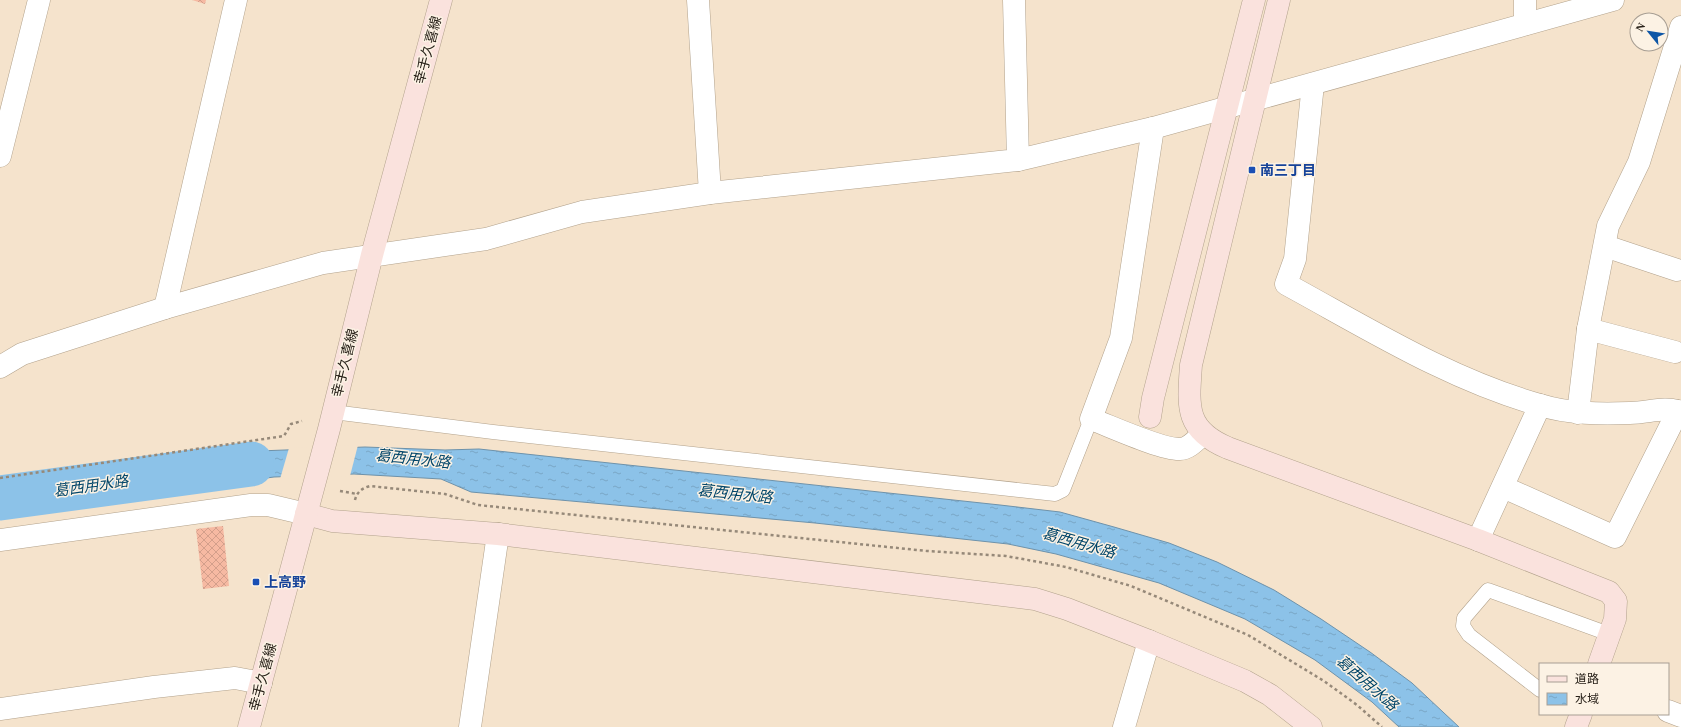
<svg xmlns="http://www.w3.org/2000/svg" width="1681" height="727" viewBox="0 0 1681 727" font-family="'Times New Roman','Noto Sans JP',serif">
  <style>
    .water { fill: url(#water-ripples); stroke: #6e92aa }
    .pier { fill: #f5e3cc }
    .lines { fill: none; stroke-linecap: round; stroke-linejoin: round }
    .river { stroke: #8cc2e8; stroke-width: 45 }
    .building { fill: url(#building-cross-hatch) }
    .lane-casing { stroke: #b2a28c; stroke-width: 15 }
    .street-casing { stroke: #b2a28c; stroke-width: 23 }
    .secondary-casing { stroke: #b2a28c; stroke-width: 23 }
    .path { stroke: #968979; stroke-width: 2.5; stroke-dasharray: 3 3; stroke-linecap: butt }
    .lane { stroke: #fff; stroke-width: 14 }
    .street { stroke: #fff; stroke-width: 22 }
    .secondary { stroke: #fae2dd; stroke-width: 22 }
    .transit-dot { fill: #1a4fb4; stroke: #fcf2e4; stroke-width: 1.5 }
    .labels { text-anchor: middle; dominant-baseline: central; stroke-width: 3; stroke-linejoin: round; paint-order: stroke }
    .street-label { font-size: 14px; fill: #282119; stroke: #fcf2e4 }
    .transit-label { font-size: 14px; font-weight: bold; fill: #164399; stroke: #fcf2e4; text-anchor: start }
    .water-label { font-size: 15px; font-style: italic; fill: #004569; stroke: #fcf2e4 }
  </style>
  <defs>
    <pattern id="water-ripples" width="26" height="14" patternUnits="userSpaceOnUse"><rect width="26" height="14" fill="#8cc2e8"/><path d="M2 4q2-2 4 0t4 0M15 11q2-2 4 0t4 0" fill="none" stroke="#79a6c6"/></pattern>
    <pattern id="building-cross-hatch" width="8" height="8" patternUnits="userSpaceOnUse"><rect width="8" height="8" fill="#f6b9a2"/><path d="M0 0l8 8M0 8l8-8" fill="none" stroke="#d39f8b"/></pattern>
  </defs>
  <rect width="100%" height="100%" fill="#f5e3cc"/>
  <path class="water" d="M365 447 445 450 479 449 1000 505 1060 512 1114 527 1169 543 1217 562 1274 590 1321 619 1370 652 1412 683 1459 727H1399L1372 702 1315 660 1245 619 1159 583 1056 554 1008 544 815 523 471 492 441 479 354 474 274 477 193 488 188 460 258 451Z"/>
  <path class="pier" d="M358 445 350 476 280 479 289 448Z"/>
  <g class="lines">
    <path class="river" d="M0 498 251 464"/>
  </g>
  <g class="building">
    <path d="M192 0H206L205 4Z"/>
    <path d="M223 526 229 586 203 589 196 529Z"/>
  </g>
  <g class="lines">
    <g class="lane-casing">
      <g id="lane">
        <path d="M333 412 493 432 1055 494 1063 490 1091 419"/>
        <path d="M1540 690 1469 635 1463 626 1464 618 1488 590 1609 634"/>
      </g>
    </g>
    <g class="street-casing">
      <g id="street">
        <path d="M698 0 710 193"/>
        <path d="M1525 0V24"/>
        <path d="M1313 84 1295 259 1286 284C1367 328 1450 380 1540 405 1569 414 1600 414 1630 413 1649 413 1663 406 1681 412"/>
        <path d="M1153 128 1121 338 1091 419C1110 426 1162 450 1180 449 1189 449 1196 440 1203 434"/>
        <path d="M0 156 39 0"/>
        <path d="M1018 160 1153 128 1613 0"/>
        <path d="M1605 246 1677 270"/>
        <path d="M165 308 236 0"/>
        <path d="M1588 329 1675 352"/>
        <path d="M0 367 22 354 165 308 323 263 486 239 582 212 710 193 1018 160 1014 0"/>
        <path d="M1578 413 1588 329 1608 226 1639 162 1681 27"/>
        <path d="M1503 487 1615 537 1678 411"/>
        <path d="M0 540 251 505H268L306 514"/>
        <path d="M1478 540 1540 405"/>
        <path d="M0 709 154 687 235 678 261 683"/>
        <path d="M1668 711 1681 716"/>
        <path d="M470 727 498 534"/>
        <path d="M1124 727 1149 641"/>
      </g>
    </g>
    <g class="secondary-casing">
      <g id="secondary">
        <path d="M1279 0 1191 365C1188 407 1185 430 1228 448L1478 540 1609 592 1616 601 1615 619 1599 664"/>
        <path d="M1150 417 1153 398 1254 0"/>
        <path d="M306 514 332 521 498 534 1035 599 1067 609 1149 641 1245 681 1270 695 1311 727"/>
        <path d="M249 727 329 429 372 255 441 0"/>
        <path d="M1576 727 1581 714"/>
      </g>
    </g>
    <g class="path">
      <path d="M0 478 284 436 291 424 302 421"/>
      <path d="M340 491 357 494"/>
      <path d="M355 500C357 492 362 488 370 486L445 494 478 505 927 551 1006 556 1066 567 1131 586 1248 635 1324 681 1357 705 1382 727"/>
    </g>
    <use href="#lane" class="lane"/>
    <use href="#street" class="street"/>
    <use href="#secondary" class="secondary"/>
  </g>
  <g class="transit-dot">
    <rect x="1248" y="166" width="8" height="8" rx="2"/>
    <rect x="252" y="578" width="8" height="8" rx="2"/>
  </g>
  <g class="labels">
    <g class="street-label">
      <text transform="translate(428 50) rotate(-75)">幸手久喜線</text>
      <text transform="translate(345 363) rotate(-76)">幸手久喜線</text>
      <text transform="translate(263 677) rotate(-75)">幸手久喜線</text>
    </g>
    <g class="transit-label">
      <text x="1260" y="170">南三丁目</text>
      <text x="264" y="582">上高野</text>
    </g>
    <g class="water-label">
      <text transform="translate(413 459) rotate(6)">葛西用水路</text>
      <text transform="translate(91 486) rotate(-8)">葛西用水路</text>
      <text transform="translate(735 494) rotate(6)">葛西用水路</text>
      <text transform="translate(1079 543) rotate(16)">葛西用水路</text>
      <text transform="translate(1367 683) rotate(41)">葛西用水路</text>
    </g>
  </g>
  <rect x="1539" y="663" width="130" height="52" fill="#fcf2e4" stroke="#a79e93"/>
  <rect x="1547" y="676" width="20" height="6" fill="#fae2dd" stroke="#a79e93"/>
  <text x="1575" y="683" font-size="12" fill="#282119">道路</text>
  <rect x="1547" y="693" width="20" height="12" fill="url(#water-ripples)" stroke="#a79e93"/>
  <text x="1575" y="703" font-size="12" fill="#282119">水域</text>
  <g transform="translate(1649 32) rotate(300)"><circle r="19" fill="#fcf2e4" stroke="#a79e93"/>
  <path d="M0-3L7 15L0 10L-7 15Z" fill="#0e56a6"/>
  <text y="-6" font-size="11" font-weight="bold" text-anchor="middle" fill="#282119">N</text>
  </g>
</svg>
